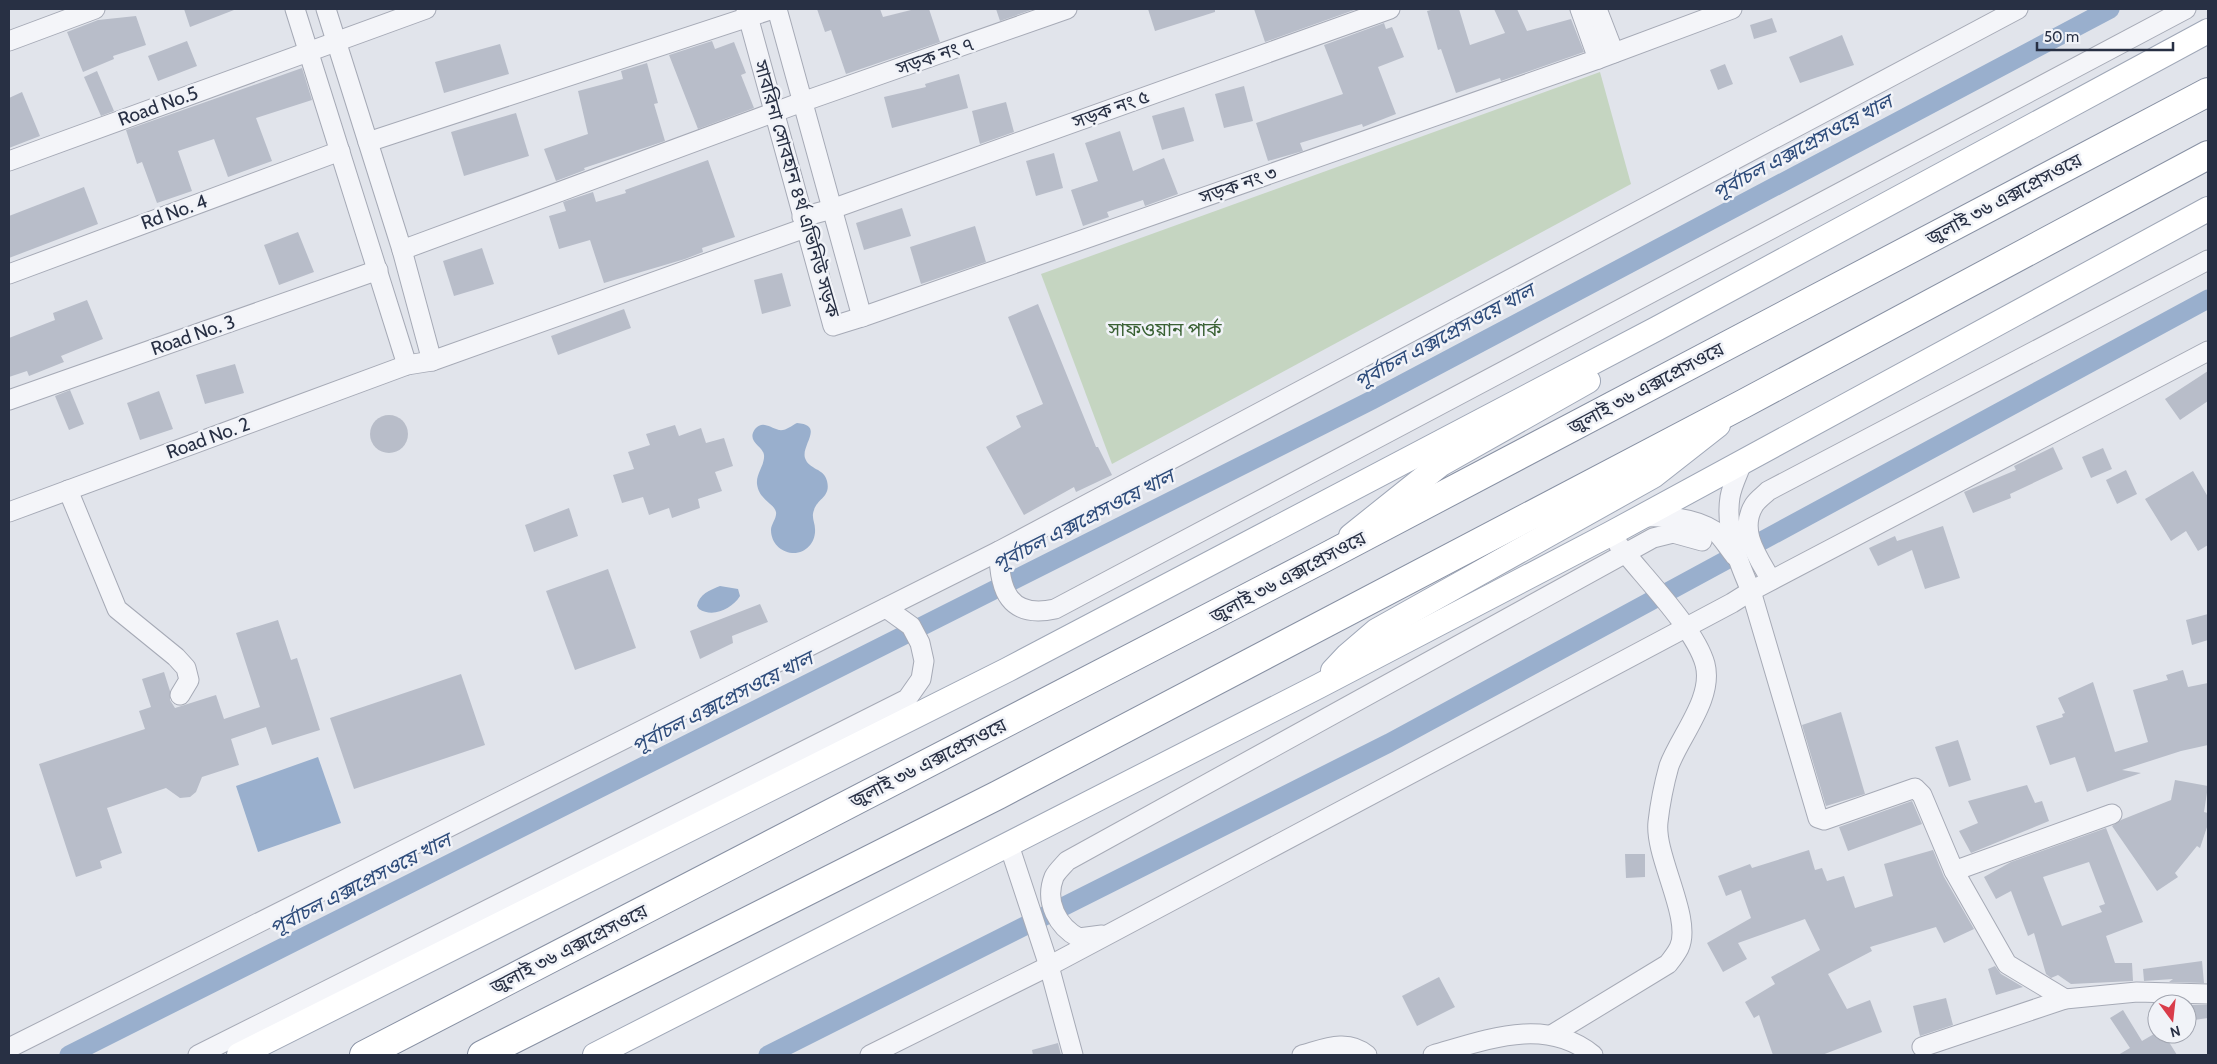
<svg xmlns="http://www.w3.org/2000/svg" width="2217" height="1064" viewBox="0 0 2217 1064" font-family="Cabin,'Noto Sans Bengali',sans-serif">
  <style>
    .green { fill: #c5d5c1 }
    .water { fill: #99afcd }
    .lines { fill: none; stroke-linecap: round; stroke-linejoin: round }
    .canal { stroke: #99afcd; stroke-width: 19 }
    .building { fill: #b8bdc9; fill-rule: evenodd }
    .minor-casing { stroke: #a6aab6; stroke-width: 21 }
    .major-casing { stroke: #9fa7b7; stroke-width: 26 }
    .highway-casing { stroke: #8790a3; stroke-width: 30 }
    .minor { stroke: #f4f5f9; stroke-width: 19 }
    .major { stroke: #fff; stroke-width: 24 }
    .highway { stroke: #fff; stroke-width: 28 }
    .labels { text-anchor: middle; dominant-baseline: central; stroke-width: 5; stroke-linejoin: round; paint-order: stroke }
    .street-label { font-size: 19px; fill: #283044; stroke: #f1f3f8 }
    .park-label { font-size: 19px; fill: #3a6134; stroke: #f1f3f8 }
    .water-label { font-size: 20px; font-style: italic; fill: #2e4c7b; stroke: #f1f3f8 }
  </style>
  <rect width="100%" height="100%" fill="#e1e4eb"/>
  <path class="green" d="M1600 72 1631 184 1112 464 1041 274Z"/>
  <g class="water">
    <path d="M797 423C825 425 801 445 805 458 809 470 824 468 827 481 831 497 818 498 814 510 811 518 815 522 815 529 816 542 806 554 792 553 781 552 771 543 771 530 771 524 777 518 776 512 774 503 759 500 757 484 756 473 765 465 764 455 763 446 746 442 755 429 763 420 770 428 779 430 786 431 791 426 797 423Z"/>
    <path d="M720 586 738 589 740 596C732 609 713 618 699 609L697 606C699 594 710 590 720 586Z"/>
    <path d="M318 757 341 823 258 852 236 786Z"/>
  </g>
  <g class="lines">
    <g class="canal">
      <path d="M69 1055 1372 400 2110 9"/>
      <path d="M768 1055 1389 743 2208 299"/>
    </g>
  </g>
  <g class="building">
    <path d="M184 9H234V10L190 27Z"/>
    <path d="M817 9H880L883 17 915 9H929L940 42 846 74 831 30 825 32Z"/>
    <path d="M996 9H1034L1000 21Z"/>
    <path d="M1148 9H1215V12L1155 31Z"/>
    <path d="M1254 9H1357L1265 42Z"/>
    <path d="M1435 9H1459L1470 45 1505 33 1494 9H1517L1527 31 1571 19 1584 52 1501 81 1500 78 1456 93 1441 49 1438 50 1427 11Z"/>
    <path d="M136 16 146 45 113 56 114 59 83 72 67 32 98 20Z"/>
    <path d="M1772 18 1777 32 1754 39 1750 25Z"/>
    <path d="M1384 23 1386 29 1392 27 1404 57 1378 67 1396 114 1363 127 1362 124 1300 143 1303 151 1268 161 1256 123 1343 94 1324 45Z"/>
    <path d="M1842 35 1854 65 1800 83 1789 57Z"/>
    <path d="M187 41 197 66 158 81 148 56Z"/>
    <path d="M712 41 715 49 734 42 746 73 741 75 754 108 698 129 669 55Z"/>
    <path d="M500 44 509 74 444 93 435 62Z"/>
    <path d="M647 63 658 103 654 104 665 141 584 168 585 170 556 181 544 149 588 134 578 91 623 79 621 71Z"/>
    <path d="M1725 64 1733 84 1718 90 1710 70Z"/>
    <path d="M302 68 312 100 256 118 272 161 228 177 214 139 178 151 192 191 157 203 142 162 137 164 126 130Z"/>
    <path d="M97 71 114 111 101 116 84 77Z"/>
    <path d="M959 74 968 108 892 128 884 97 926 87 925 84Z"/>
    <path d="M1244 86 1253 121 1224 128 1215 94Z"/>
    <path d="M22 92 40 136 9 148V98Z"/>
    <path d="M1006 102 1014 132 980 144 972 111Z"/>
    <path d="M1184 107 1194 141 1162 150 1152 116Z"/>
    <path d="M516 113 529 156 464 176 451 132Z"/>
    <path d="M1120 131 1133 171 1164 158 1178 194 1145 206 1143 200 1107 212 1109 217 1083 226 1071 190 1098 181 1085 143Z"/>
    <path d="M1054 153 1063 188 1036 196 1026 161Z"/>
    <path d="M708 160 735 237 702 248 703 252 685 259 604 283 590 240 559 249 549 216 566 211 563 202 593 192 596 202 626 193 625 190Z"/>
    <path d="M84 187 98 224 9 258V216Z"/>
    <path d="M902 208 911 236 864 250 856 223Z"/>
    <path d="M975 226 986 262 921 284 910 247Z"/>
    <path d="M298 232 314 272 279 285 264 245Z"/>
    <path d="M482 248 494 284 454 296 443 261Z"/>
    <path d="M782 273 791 306 762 314 754 280Z"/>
    <path d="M87 300 103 339 61 356 64 362 29 376 27 371 9 377V338L55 320 53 313Z"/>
    <path d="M1038 304 1096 447H1098L1112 475 1076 492 1074 487 1024 515 986 447 1021 427 1016 416 1043 404 1008 317Z"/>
    <path d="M624 309 631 328 558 355 551 336Z"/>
    <path d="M235 364 244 393 205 404 196 375Z"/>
    <path d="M2208 371V401L2180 420 2165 399Z"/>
    <path d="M70 390 84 424 69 430 55 396Z"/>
    <path d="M159 391 173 429 140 440 127 403Z"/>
    <circle cx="389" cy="434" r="19"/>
    <path d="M675 425 679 436 701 428 706 443 724 438 733 466 715 472 722 491 698 499 700 508 672 518 669 508 649 515 643 497 622 503 613 475 634 469 628 452 650 445 646 434Z"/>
    <path d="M2053 447 2063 469 2010 494 2011 498 1973 513 1964 492 2016 470 2014 466Z"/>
    <path d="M2103 448 2112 469 2091 478 2082 457Z"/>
    <path d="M2126 470 2137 494 2117 504 2106 480Z"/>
    <path d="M2193 471 2208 497V545L2198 551 2186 531 2171 541 2145 499Z"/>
    <path d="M569 508 578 536 534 552 525 525Z"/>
    <path d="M1943 526 1960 578 1925 589 1912 550 1878 566 1869 548 1895 536 1897 541Z"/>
    <path d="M608 569 636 648 575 670 546 591Z"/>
    <path d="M760 604 768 622 732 636 733 643 700 659 690 631Z"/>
    <path d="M2208 614V640L2192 645 2186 620Z"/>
    <path d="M278 620 291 660 297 658 320 730 272 745 266 727 231 739 239 765 202 777 196 792 190 797 180 798 166 788 107 808 122 853 100 861 102 868 76 877 39 764 145 729 139 711 151 707 142 679 164 672 170 691V700L175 708 216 695 224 719 260 707 236 633Z"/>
    <path d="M2183 670 2188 687 2208 683V745L2181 751 2122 770 2141 773 2087 792 2075 757 2050 765 2036 726 2063 717 2062 714 2065 713 2058 698 2093 682 2115 752 2148 742 2133 690 2168 680 2166 675Z"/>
    <path d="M461 674 485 745 354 789 330 718Z"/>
    <path d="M1841 712 1865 794 1826 806 1802 725Z"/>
    <path d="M1958 740 1971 780 1949 787 1935 747Z"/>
    <path d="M2175 780 2208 786 2204 812 2208 813V824L2200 848 2197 846 2175 873 2178 877 2157 891 2112 826 2121 820 2171 800Z"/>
    <path d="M2027 785 2035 803 2042 801 2049 821 1971 853 1959 831 1978 823 1968 801Z"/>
    <path d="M1912 801 1922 824 1848 851 1839 827Z"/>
    <path d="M2106 828 2143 922 2106 936 2115 963H2132L2133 981 2071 984 2058 975 2051 978 2046 974 2034 933 2028 936 2011 891 1996 899 1984 877 2011 862ZM2089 862 2105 904 2099 906 2102 912 2062 926 2043 877Z"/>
    <path d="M1809 850 1815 870 1822 868 1827 881 1844 876 1855 908 1893 896 1884 864 1933 850 1944 877 1974 929 1944 943 1936 927 1870 947 1872 951 1828 974 1847 1009 1870 1000 1882 1032 1822 1055H1773L1759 1015 1754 1018 1745 1002 1775 984 1771 977 1820 950 1805 919 1738 943 1747 959 1723 972 1707 943 1751 918 1741 890 1726 896 1718 876 1750 864 1752 868Z"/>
    <path d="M1625 854H1645V877L1626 878Z"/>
    <path d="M2202 961 2204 983 2169 982 2173 979 2144 981 2143 969Z"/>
    <path d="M1995 966 2001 974 2023 987 1996 995 1988 969Z"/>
    <path d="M1439 977 1455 1007 1417 1026 1402 996Z"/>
    <path d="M1946 998 1953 1025 1920 1036 1913 1006Z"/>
    <path d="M2187 1005H2208V1018L2187 1021Z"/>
    <path d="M2123 1010 2142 1041 2154 1034H2164L2177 1055H2118L2130 1048 2110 1018Z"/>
    <path d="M1058 1043 1061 1055H1033L1032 1050Z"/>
  </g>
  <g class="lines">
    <g class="minor-casing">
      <g id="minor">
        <path d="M295 9 407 365"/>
        <path d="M326 9 402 250 432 361"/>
        <path d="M746 9 833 326 862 317 1598 59 1732 9"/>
        <path d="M777 9 862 317"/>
        <path d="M1580 9 1598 59"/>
        <path d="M1597 9 1614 53"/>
        <path d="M9 41 95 9"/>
        <path d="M368 142 773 9"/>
        <path d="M9 161 426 9"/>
        <path d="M802 217 832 209 1390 9"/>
        <path d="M402 250 802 102 1067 9"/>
        <path d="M9 274 340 151"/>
        <path d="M9 400 378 270"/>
        <path d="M1742 463C1738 474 1732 485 1730 497 1725 530 1738 561 1751 591L1818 818 1824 820 1915 788 1922 795 1954 871 2007 964 2065 999"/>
        <path d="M68 490 117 609 176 657 186 668 189 680 180 695"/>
        <path d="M9 512 407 365 432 361 805 228"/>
        <path d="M1642 517C1666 516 1693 517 1715 531 1722 537 1729 549 1735 556"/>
        <path d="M999 551C999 590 1009 619 1055 609L2186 9"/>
        <path d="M1771 580C1758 557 1738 531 1754 505 1757 500 1764 495 1768 491L2208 260"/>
        <path d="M1009 845 1049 966 1073 1055"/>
        <path d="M1954 871 2112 814"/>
        <path d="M1102 935 1079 938C1058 927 1044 902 1054 877 1057 871 1063 866 1067 861L1653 538 1673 533 1702 541"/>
        <path d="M1553 1034 1668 964C1672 959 1676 954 1679 948 1693 919 1654 856 1658 822 1660 804 1664 784 1669 766 1680 736 1714 698 1705 664 1695 628 1642 575 1618 544"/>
        <path d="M1922 1047 2065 999 2137 992 2208 994"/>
        <path d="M9 1048 999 551 2018 9"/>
        <path d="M198 1055 907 699 921 679 924 661 920 643 911 626 886 608"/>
        <path d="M870 1055 1049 966 1732 603 1751 591 2208 351"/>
        <path d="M1302 1055C1324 1049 1347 1038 1367 1055"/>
        <path d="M1433 1055C1486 1040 1545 1016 1593 1055"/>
      </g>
    </g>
    <g class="major-casing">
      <g id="major">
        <path d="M1351 536 1441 464 1588 381"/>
        <path d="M1333 671 1348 655 1376 631 1653 476 1718 425"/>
        <path d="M239 1055 1007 670 1658 328 2208 31"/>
        <path d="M595 1055 1319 686 1610 534 2208 209"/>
      </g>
    </g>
    <g class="highway-casing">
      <g id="highway">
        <path d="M364 1055 1322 559 2208 92"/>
        <path d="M482 1055 998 795 1743 404 2208 155"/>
      </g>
    </g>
    <use href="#minor" class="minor"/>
    <use href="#major" class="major"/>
    <use href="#highway" class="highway"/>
  </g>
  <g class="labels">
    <g class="street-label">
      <text transform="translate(935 56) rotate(-19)">সড়ক নং ৭</text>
      <text transform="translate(158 106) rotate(-20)">Road No.5</text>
      <text transform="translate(1111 109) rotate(-20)">সড়ক নং ৫</text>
      <text transform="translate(1238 185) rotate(-19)">সড়ক নং ৩</text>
      <text transform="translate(797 189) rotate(74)">সাবরিনা সোবহান ৪র্থ এভিনিউ সড়ক</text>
      <text transform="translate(2004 199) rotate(-28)">জুলাই ৩৬ এক্সপ্রেসওয়ে</text>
      <text transform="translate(174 212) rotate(-20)">Rd No. 4</text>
      <text transform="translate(193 335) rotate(-19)">Road No. 3</text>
      <text transform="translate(1646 388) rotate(-28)">জুলাই ৩৬ এক্সপ্রেসওয়ে</text>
      <text transform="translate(208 438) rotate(-20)">Road No. 2</text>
      <text transform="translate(1288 577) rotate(-28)">জুলাই ৩৬ এক্সপ্রেসওয়ে</text>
      <text transform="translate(928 763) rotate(-27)">জুলাই ৩৬ এক্সপ্রেসওয়ে</text>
      <text transform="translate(569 949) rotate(-27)">জুলাই ৩৬ এক্সপ্রেসওয়ে</text>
    </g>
    <g class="park-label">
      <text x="1165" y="329">সাফওয়ান পার্ক</text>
    </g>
    <g class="water-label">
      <text transform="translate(1802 147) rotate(-28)">পূর্বাচল এক্সপ্রেসওয়ে খাল</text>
      <text transform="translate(1444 336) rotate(-28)">পূর্বাচল এক্সপ্রেসওয়ে খাল</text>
      <text transform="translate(1083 520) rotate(-27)">পূর্বাচল এক্সপ্রেসওয়ে খাল</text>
      <text transform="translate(722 702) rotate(-27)">পূর্বাচল এক্সপ্রেসওয়ে খাল</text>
      <text transform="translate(360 884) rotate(-27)">পূর্বাচল এক্সপ্রেসওয়ে খাল</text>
    </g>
  </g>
  <rect width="2217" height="1064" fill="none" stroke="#283044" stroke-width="20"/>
  <g transform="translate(2172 1019) rotate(165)"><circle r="24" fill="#f1f3f8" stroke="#a1a5b0"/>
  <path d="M0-4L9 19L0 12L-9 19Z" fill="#d93c4a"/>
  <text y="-8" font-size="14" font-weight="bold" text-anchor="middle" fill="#283044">N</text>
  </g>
  <path d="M2037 42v8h136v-8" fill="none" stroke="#283044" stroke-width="2.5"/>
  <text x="2044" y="42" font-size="15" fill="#283044" stroke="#f1f3f8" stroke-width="4" paint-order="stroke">50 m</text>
</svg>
